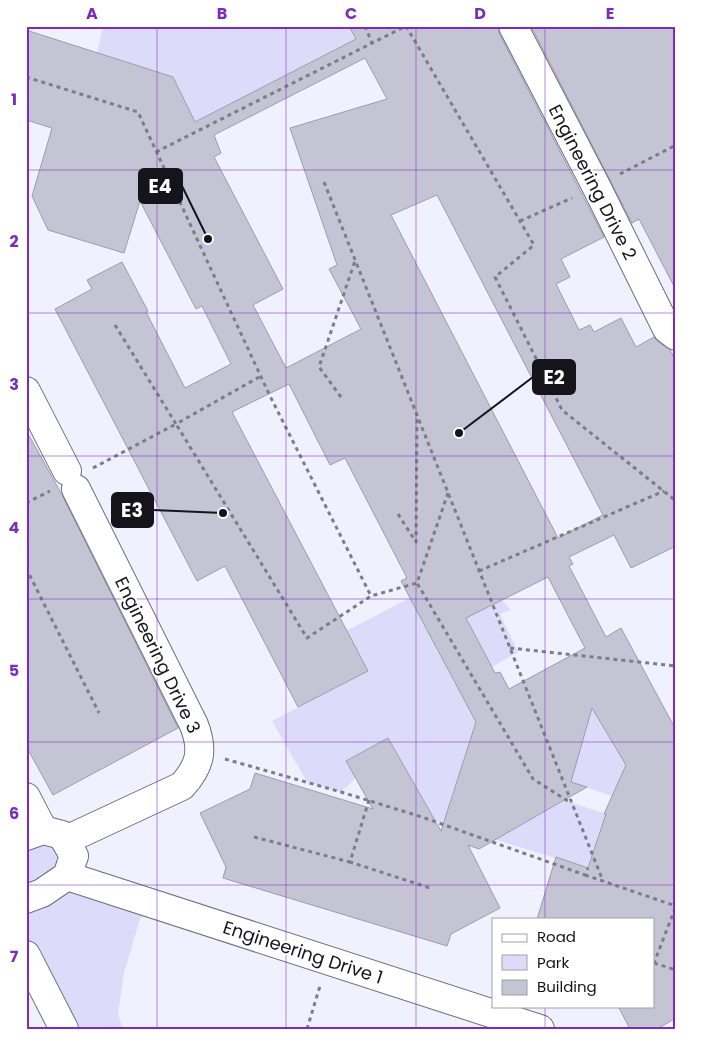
<svg xmlns="http://www.w3.org/2000/svg" width="702" height="1055" viewBox="0 0 702 1055" font-family="Poppins,sans-serif">
  <style>
    .green { fill: #dcdcfa }
    .building { fill: #c4c4d5; stroke: #9c9cac; fill-rule: evenodd }
    .lines { fill: none; stroke-linecap: round; stroke-linejoin: round }
    .minor-casing { stroke: #6d6d7d; stroke-width: 30 }
    .path { stroke: #7d7d87; stroke-width: 3; stroke-dasharray: 4 4; stroke-linecap: butt }
    .minor { stroke: #fff; stroke-width: 28 }
    .grid { fill: none; stroke: #7b2cbf; stroke-width: 1; stroke-opacity: 0.55 }
    .labels { text-anchor: middle; dominant-baseline: central; stroke-width: 4; stroke-linejoin: round; paint-order: stroke }
    .street-label { font-size: 18px; fill: #14141a; stroke: #fff }
    .leader { fill: none; stroke: #14141a; stroke-width: 2 }
    .callout-dot { fill: #14141a; stroke: #fff; stroke-width: 2 }
    .callout { fill: #14141a; stroke: #14141a; stroke-width: 2 }
    .callout-label { font-size: 19px; text-anchor: middle; font-weight: bold; fill: #fff }
    .neatline { fill: none; stroke: #7b2cbf; stroke-width: 2 }
    .grid-label { font-size: 16px; text-anchor: middle; font-weight: bold; fill: #7b2cbf }
  </style>
  <rect width="100%" height="100%" fill="#f0f1ff"/>
  <g class="green">
    <path d="M103 26H352L350 28 356 39 195 122 173 77 97 53Z"/>
    <path d="M481 561 502 600 511 610 500 614 518 652 492 667 446 579Z"/>
    <path d="M410 598 476 722 451 799 524 823 564 800 606 814 588 868 389 807 413 782 388 738 346 761 356 778 341 792 307 782 272 721 367 671 346 631Z"/>
    <path d="M593 662 626 765 612 796 571 782 586 728 516 703Z"/>
    <path d="M62 835 67 875 157 904 140 919 124 973 118 1014 123 1029H64L26 955V836Z"/>
  </g>
  <g class="building">
    <path d="M349 26H498L499 33 604 237 561 259 570 277 556 284 579 330 590 325 594 332 621 318 636 347 654 337 657 341 670 350 676 361V546L631 568 614 535 569 557 573 564 569 566 606 637 621 628 676 730V1018L657 1029H630L618 1006H653V919H537L556 857 588 868 606 814H604L626 765 592 708 571 782 587 787 479 849 468 845 500 908 451 934 447 946 223 878 226 867 200 813 250 789 255 773 373 809 346 761 388 738 441 831 476 722 401 581 407 578 345 458 330 465 289 384 232 412 368 671 298 707 225 566 197 581 55 309 92 289 87 280 122 262 148 311 146 312 185 388 231 364 202 306 196 309 140 201 124 253 48 230 32 196 52 128 26 120V30L173 77 195 122 356 39ZM365 58 387 99 290 128 337 265 329 269 361 329 286 368 253 305 283 289 214 157 221 153 214 135ZM437 195 603 515 558 538 391 215ZM548 577 585 648 509 689 500 672 495 673 466 618Z"/>
    <path d="M531 26H676V290L639 219 632 223Z"/>
    <path d="M26 430 62 495 178 728 53 795 26 746Z"/>
  </g>
  <g class="lines">
    <g class="minor-casing">
      <g id="minor">
        <path d="M513 26 596 186 667 329 676 336"/>
        <path d="M26 391 67 471"/>
        <path d="M26 797 43 830"/>
        <path d="M26 836 43 830 62 835 74 856 67 876 42 893 26 899"/>
        <path d="M66 840 182 786C200 766 204 751 194 725L76 489"/>
        <path d="M67 876 540 1029"/>
        <path d="M26 955 64 1029"/>
      </g>
    </g>
    <g class="path">
      <path d="M365 26 372 43"/>
      <path d="M26 77 138 112 269 394 371 596"/>
      <path d="M156 152 406 26 534 245 495 277 562 410 676 501"/>
      <path d="M620 174 676 145"/>
      <path d="M324 182 603 881"/>
      <path d="M520 221 572 198"/>
      <path d="M115 325 176 424 261 376"/>
      <path d="M341 397 319 367 355 261"/>
      <path d="M93 468 176 424 307 638 371 596 417 583"/>
      <path d="M448 493 417 583 533 779 571 803"/>
      <path d="M26 503 50 491"/>
      <path d="M398 514 416 542 417 418"/>
      <path d="M26 568 99 713"/>
      <path d="M479 571 664 491"/>
      <path d="M510 648 676 666"/>
      <path d="M225 759 341 792 422 817 585 875 588 868"/>
      <path d="M369 800 350 862 430 888"/>
      <path d="M254 837 350 862"/>
      <path d="M585 875 676 906"/>
      <path d="M653 963H654L676 906"/>
      <path d="M654 963 676 970"/>
      <path d="M307 1029 320 986"/>
    </g>
    <use href="#minor" class="minor"/>
  </g>
  <path class="grid" d="M157 26V1029M286 26V1029M416 26V1029M545 26V919M26 170H676M26 313H676M26 456H676M26 599H676M26 742H676M26 885H676M545 1006V1029"/>
  <g class="labels">
    <g class="street-label">
      <text transform="translate(593 182) rotate(63)">Engineering Drive 2</text>
      <text transform="translate(158 655) rotate(64)">Engineering Drive 3</text>
      <text transform="translate(303 952) rotate(18)">Engineering Drive 1</text>
    </g>
  </g>
  <path class="leader" d="M208 239L182 186M459 433L533 377M223 513L153 510"/>
  <g class="callout-dot">
    <circle cx="208" cy="239" r="5"/>
    <circle cx="459" cy="433" r="5"/>
    <circle cx="223" cy="513" r="5"/>
  </g>
  <g class="callout">
    <rect x="139" y="169" width="43" height="34" rx="5"/>
    <rect x="533" y="360" width="42" height="34" rx="5"/>
    <rect x="112" y="493" width="41" height="34" rx="5"/>
  </g>
  <g class="callout-label">
    <text x="160" y="193">E4</text>
    <text x="554" y="384">E2</text>
    <text x="132" y="517">E3</text>
  </g>
  <rect width="702" height="1055" fill="none" stroke="#ffffff" stroke-width="55"/>
  <rect x="492" y="918" width="162" height="90" fill="#ffffff" stroke="#a1a1a3"/>
  <rect x="502" y="934" width="25" height="8" fill="#ffffff" stroke="#a1a1a3"/>
  <text x="537" y="942" font-size="15" fill="#14141a">Road</text>
  <rect x="502" y="955" width="25" height="15" fill="#dcdcfa" stroke="#a1a1a3"/>
  <text x="537" y="968" font-size="15" fill="#14141a">Park</text>
  <rect x="502" y="980" width="25" height="15" fill="#c4c4d5" stroke="#a1a1a3"/>
  <text x="537" y="992" font-size="15" fill="#14141a">Building</text>
  <rect x="28" y="28" width="646" height="1000" class="neatline"/>
  <g class="grid-label">
    <text x="92" y="19">A</text>
    <text x="222" y="19">B</text>
    <text x="351" y="19">C</text>
    <text x="480" y="19">D</text>
    <text x="610" y="19">E</text>
    <text x="14" y="105">1</text>
    <text x="14" y="247">2</text>
    <text x="14" y="390">3</text>
    <text x="14" y="533">4</text>
    <text x="14" y="676">5</text>
    <text x="14" y="819">6</text>
    <text x="14" y="962">7</text>
  </g>
</svg>
